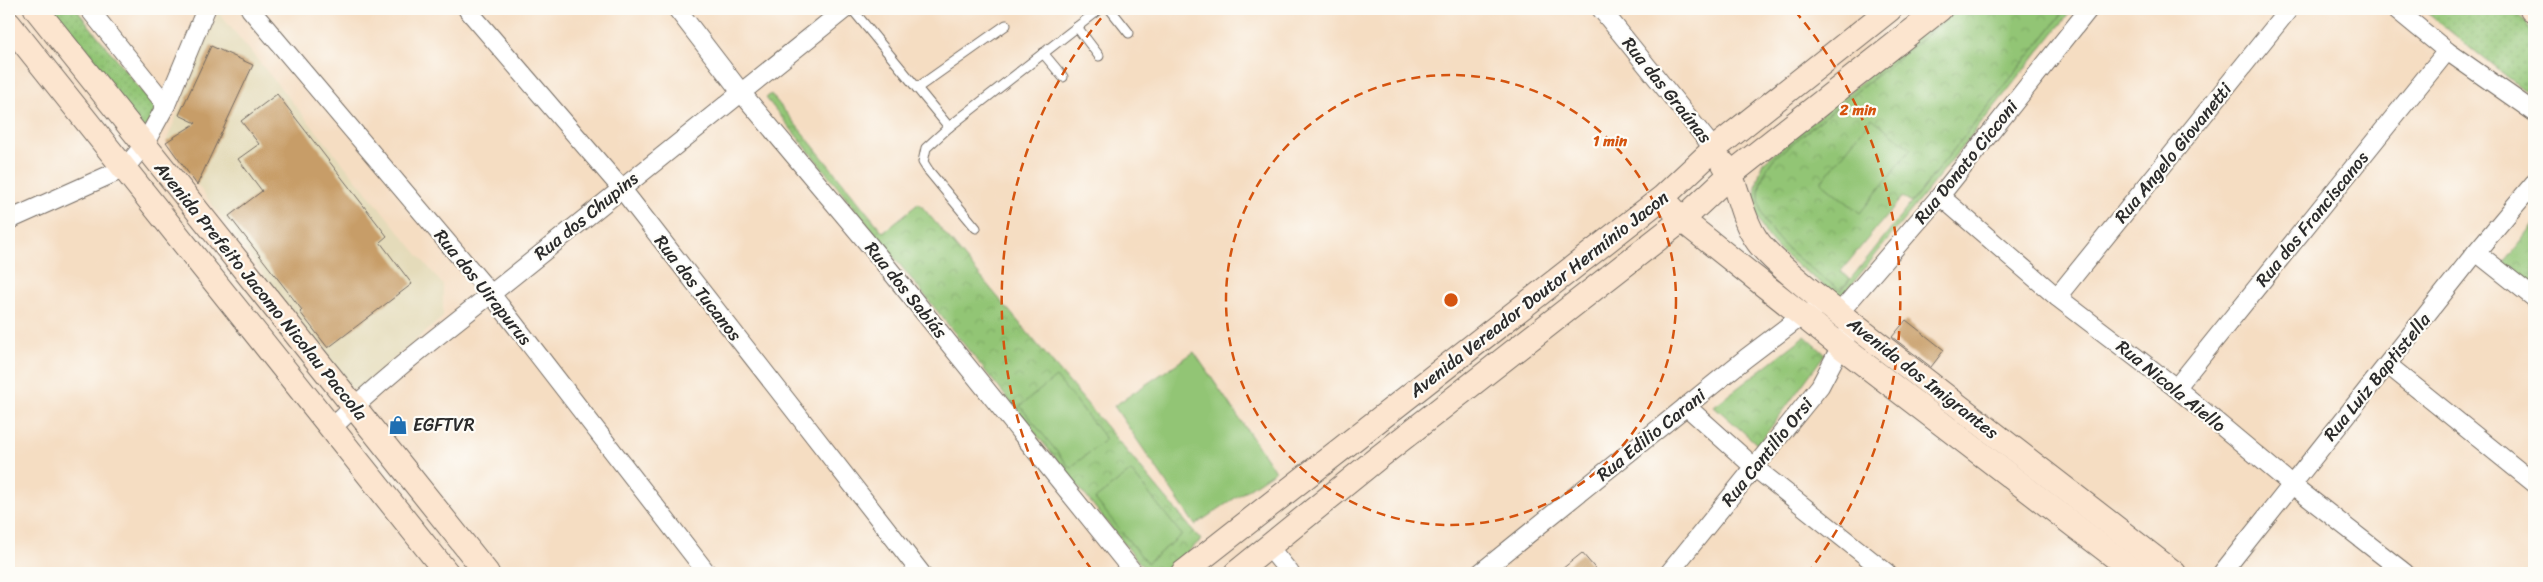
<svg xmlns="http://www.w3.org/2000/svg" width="2543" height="582" viewBox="0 0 2543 582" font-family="Sriracha,sans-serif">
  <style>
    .built { fill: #e4dbba }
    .grass { fill: url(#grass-dots); stroke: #5e7850 }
    .park { fill: url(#park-crowns); stroke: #5e7850 }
    .pitch { fill: #92c575; stroke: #5e7850 }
    .building { fill: #c79d67 }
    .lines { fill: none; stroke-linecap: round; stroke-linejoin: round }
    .lane-casing { stroke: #726960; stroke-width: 11 }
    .street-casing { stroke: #726960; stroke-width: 20 }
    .secondary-casing { stroke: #726960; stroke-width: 26 }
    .lane { stroke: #fff; stroke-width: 9 }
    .street { stroke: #fff; stroke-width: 18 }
    .secondary { stroke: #fce5cf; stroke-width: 24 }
    .ring { fill: none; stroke: #d5540f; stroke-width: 2.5; stroke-dasharray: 9 6 }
    .labels { text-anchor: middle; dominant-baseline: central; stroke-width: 4.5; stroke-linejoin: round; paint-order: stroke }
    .street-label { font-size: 18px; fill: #2b2b2b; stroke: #fdfcf7 }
    .poi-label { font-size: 18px; fill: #2b2b2b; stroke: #fdfcf7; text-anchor: start }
    .centre { fill: #d5540f; stroke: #fdfcf7; stroke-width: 2.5 }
    .ring-label { font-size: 15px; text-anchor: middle; font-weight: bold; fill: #d5540f; stroke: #fdfcf7; stroke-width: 4.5; stroke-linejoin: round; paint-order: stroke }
  </style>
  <defs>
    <pattern id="grass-dots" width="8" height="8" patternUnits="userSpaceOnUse" patternTransform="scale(1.25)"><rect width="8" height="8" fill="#92c575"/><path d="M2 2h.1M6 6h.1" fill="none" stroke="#7ea965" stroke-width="1.8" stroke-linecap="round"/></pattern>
    <pattern id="park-crowns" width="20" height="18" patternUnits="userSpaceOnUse" patternTransform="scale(1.25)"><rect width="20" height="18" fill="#92c575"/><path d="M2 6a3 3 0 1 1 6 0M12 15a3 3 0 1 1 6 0" fill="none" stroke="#7ea965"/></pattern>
  </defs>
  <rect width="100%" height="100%" fill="#fdfcf7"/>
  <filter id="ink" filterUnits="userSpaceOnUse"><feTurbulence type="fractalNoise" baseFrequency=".02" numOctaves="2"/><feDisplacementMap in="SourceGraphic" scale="10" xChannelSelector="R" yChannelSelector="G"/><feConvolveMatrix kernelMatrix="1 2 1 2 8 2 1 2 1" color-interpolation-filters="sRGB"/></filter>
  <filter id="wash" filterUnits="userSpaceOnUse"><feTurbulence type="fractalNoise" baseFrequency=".0096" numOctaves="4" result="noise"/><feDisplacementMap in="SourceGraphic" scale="20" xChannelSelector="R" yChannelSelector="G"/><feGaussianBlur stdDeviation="1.12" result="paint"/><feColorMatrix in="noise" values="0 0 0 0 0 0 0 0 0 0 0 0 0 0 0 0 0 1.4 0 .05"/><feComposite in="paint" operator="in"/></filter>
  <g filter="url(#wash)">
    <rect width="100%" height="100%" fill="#f5ddc2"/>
    <path class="built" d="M218 12 443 285V317L357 390 346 387 166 142Z"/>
    <g class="grass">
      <path d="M43 9H76L157 110 144 130Z"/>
      <path d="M2422 9H2510L2524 20 2534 34V98Z"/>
    </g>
    <g class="park">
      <path d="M1959 9H2066L1911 203 1902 197 1841 271 1850 279 1840 291C1799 258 1726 217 1775 157Z"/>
      <path d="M771 94 883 232 919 203 1201 540 1164 573 1153 572 1142 566 766 98Z"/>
      <path d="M2534 224V288L2503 264Z"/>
      <path d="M1805 336 1825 354 1758 445 1714 406Z"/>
    </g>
    <g class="pitch">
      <path d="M1950 9H1959L1775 157C1726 217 1799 258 1841 291L2066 9H2073L1841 298C1792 259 1732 234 1764 162Z"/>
      <path d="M1872 118 1911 149 1860 213 1821 182Z"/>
      <path d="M1194 352 1275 471 1195 525 1114 406Z"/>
      <path d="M1056 377 1106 439 1070 468 1020 406Z"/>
      <path d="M1131 471 1182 535 1147 563 1095 499Z"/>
    </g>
    <g id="blocks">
      <g class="building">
        <path d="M211 46 253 65 197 185 166 142 196 123 179 115Z"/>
        <path d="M277 94 387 236 380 242 412 284 328 348 300 312 302 310 229 216 262 191 238 159 259 144 241 121Z"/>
        <path d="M1906 320 1944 350 1931 367 1892 337Z"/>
        <path d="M1582 553 1599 573H1557Z"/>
      </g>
    </g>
  </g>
  <g filter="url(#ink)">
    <use href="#blocks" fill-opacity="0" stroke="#726960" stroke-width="1"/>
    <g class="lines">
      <g class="lane-casing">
        <g id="lane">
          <path d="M852 9 949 127"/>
          <path d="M1110 9 1129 33"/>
          <path d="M1077 27 1099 56"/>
          <path d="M1043 53 1063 77"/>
          <path d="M917 88 1006 25"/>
          <path d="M976 228 928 170 923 162 926 148 949 127 1100 9"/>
        </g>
      </g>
      <g class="street-casing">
        <g id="street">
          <path d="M89 9 166 105"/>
          <path d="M250 9 491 294 707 573"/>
          <path d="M467 9 621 188 921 573"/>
          <path d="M677 9 740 91 880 258 1134 573"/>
          <path d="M1601 9 1714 149"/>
          <path d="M2396 9 2447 51 2534 112"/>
          <path d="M1940 196 2057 297 2176 388 2291 484 2405 573"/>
          <path d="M9 220 125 168 144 145 166 105 206 9"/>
          <path d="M2476 252 2534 298"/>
          <path d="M2057 297 2289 9"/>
          <path d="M1839 313 1940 196 2089 9"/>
          <path d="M2388 365 2534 483"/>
          <path d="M2176 388 2447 51"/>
          <path d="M1686 406 1754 467 1887 573"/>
          <path d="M331 429C388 372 454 324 516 274 625 185 735 97 845 9"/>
          <path d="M1269 547 1290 573"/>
          <path d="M1480 573 1746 358 1803 315 1813 311"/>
          <path d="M1669 573 1820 386 1853 323"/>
          <path d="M2222 573 2476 252 2534 183"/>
        </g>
      </g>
      <g class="secondary-casing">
        <g id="secondary">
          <path d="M36 9 487 573"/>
          <path d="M2532 9 2534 10"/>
          <path d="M9 24 447 573"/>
          <path d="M1724 164C1739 186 1740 216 1756 239 1768 258 1809 289 1828 305L2174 573"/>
          <path d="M1672 208 1682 220 1842 347 2136 573"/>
          <path d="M1183 573 1663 197 1714 149 1890 9"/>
          <path d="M1236 573 1379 457 1682 220 1731 174 1940 9"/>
        </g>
      </g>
      <use href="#lane" class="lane"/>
      <use href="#street" class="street"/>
      <use href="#secondary" class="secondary"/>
    </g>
  </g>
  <g class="ring">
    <circle cx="1451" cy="300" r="225"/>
    <path d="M1092 570A449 449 0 0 1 1107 11M1795 11A449 449 0 0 1 1810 570"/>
  </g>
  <defs>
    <g id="shop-bare" transform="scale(1.5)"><path d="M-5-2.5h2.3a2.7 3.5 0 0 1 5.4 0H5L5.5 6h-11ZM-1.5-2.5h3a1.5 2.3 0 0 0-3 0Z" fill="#1f6fb2" stroke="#fdfcf7" stroke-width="2.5" paint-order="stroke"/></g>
  </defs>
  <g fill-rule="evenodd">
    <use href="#shop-bare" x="398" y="425"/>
  </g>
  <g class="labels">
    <g class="street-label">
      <text transform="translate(1667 90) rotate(51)">Rua das Graúnas</text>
      <text transform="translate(2173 153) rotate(-51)">Rua Angelo Giovanetti</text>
      <text transform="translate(1966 162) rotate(-51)">Rua Donato Cicconi</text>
      <text transform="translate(586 216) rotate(-39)">Rua dos Chupins</text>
      <text transform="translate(2312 219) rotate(-51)">Rua dos Franciscanos</text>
      <text transform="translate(483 287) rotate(51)">Rua dos Uirapurus</text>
      <text transform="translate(698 288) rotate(52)">Rua dos Tucanos</text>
      <text transform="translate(906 290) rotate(51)">Rua dos Sabiás</text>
      <text transform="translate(261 291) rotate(51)">Avenida Prefeito Jacomo Nicolau Paccola</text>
      <text transform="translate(1539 294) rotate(-38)">Avenida Vereador Doutor Hermínio Jacon</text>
      <text transform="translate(2377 377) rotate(-51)">Rua Luiz Baptistella</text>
      <text transform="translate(1923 378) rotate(38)">Avenida dos Imigrantes</text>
      <text transform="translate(2171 386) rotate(39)">Rua Nicola Aiello</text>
      <text transform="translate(1651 435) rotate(-39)">Rua Edilio Carani</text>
      <text transform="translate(1767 452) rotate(-51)">Rua Cantilio Orsi</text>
    </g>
    <g class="poi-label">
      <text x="413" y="425">EGFTVR</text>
    </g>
  </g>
  <circle cx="1451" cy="300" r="8" class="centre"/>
  <g class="ring-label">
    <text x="1858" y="115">2 min</text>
    <text x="1610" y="146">1 min</text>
  </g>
  <rect width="2543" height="582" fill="none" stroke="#fdfcf7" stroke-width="30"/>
</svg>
